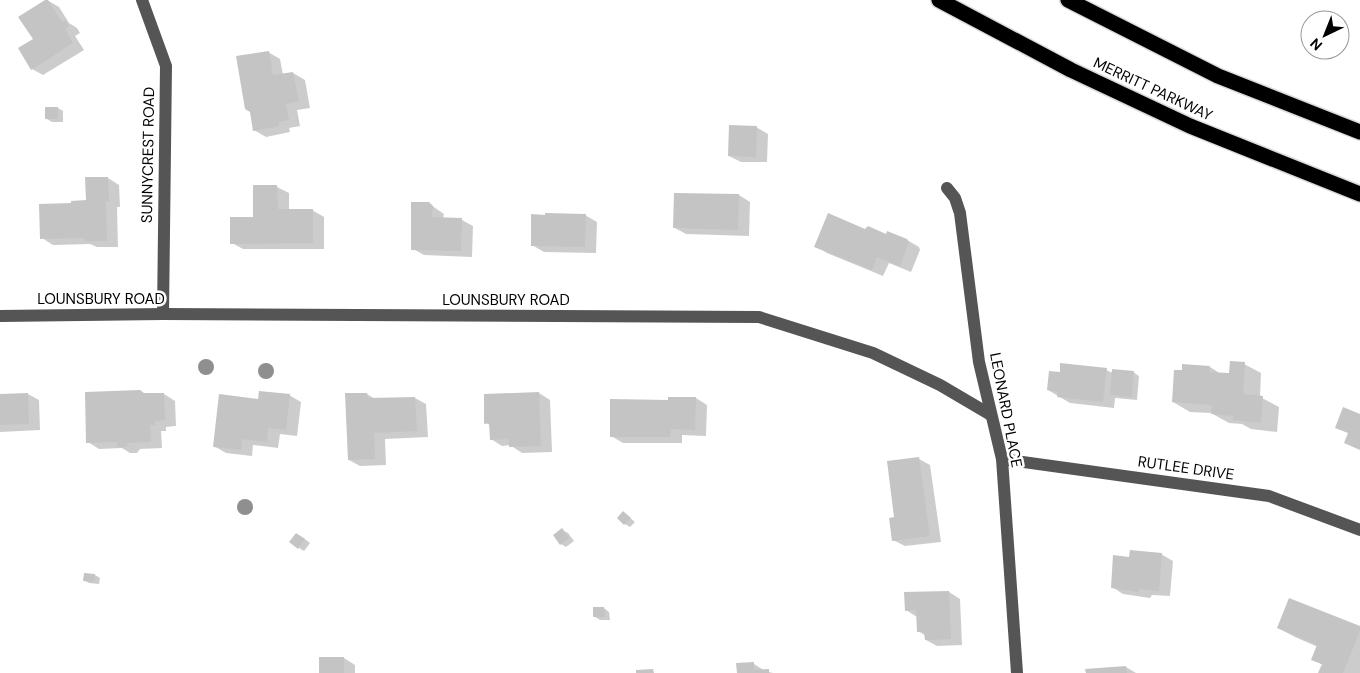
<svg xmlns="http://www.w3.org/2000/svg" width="1360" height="673" viewBox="0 0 1360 673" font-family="'DM Sans',sans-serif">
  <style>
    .shadow { fill: #0003 }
    .building { fill: #c4c4c4 }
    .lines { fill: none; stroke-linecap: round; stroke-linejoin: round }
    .highway-casing { stroke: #dbdbdb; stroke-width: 18 }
    .minor { stroke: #555; stroke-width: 12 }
    .highway { stroke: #000; stroke-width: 15 }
    .tree { fill: #8f8f8f }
    .labels { text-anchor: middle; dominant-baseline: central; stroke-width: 5; stroke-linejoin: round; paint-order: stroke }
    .street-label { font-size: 15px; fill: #000; stroke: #fff }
  </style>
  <rect width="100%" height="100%" fill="#fff"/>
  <g class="shadow">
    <path d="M47 0 59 7 69 23 77 28 80 33 75 36 84 50 43 75 32 69 34 39Z"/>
    <path d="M268 52 280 59 283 75 293 73 305 80 310 108 297 110 300 126 289 128 290 132 266 137 254 130Z"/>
    <path d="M58 108 63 111V122H52L47 119Z"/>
    <path d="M756 127 768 134 767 162H741L729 156Z"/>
    <path d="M108 178 119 185 120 207H117L118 247H97L90 244 53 245 42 238 72 205 87 201Z"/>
    <path d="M277 187 289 193V210H312L324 217V249H243L232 243 254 218Z"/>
    <path d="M739 195 750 202 749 236 686 234 675 228Z"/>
    <path d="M428 203 444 214 443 219 462 220 473 226 472 257 424 255 413 249Z"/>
    <path d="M585 215 597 222 596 253 544 252 532 245Z"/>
    <path d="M865 230 907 240 919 247 920 250 911 272 889 263 883 276 827 253 816 246Z"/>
    <path d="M1244 364 1261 373 1260 397 1279 407 1277 432 1251 429 1242 424 1229 423 1211 413 1190 412 1173 402 1210 367 1221 374H1230Z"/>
    <path d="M1106 370 1113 373 1133 372 1139 376 1137 400 1115 398 1114 408 1070 403 1048 390 1061 373Z"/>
    <path d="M539 393 550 400 552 452 522 453 510 445 502 446 491 439 490 425 486 423Z"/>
    <path d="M28 394 39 400 40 430 0 432V395Z"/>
    <path d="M164 394 175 401 176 426 166 427V431H161L162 448 140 449 137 453H130L122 448 99 449 88 442 145 395Z"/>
    <path d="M367 394 375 399 415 398 426 404 428 437 385 439 386 465 360 466 349 460Z"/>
    <path d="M289 395 301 402 297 436 280 434 278 448 253 445 252 456 226 453 214 446 259 400Z"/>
    <path d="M696 398 707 405 706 436 682 435V443H623L611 436 669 401Z"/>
    <path d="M919 459 930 465 941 542 905 546 893 540 896 518Z"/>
    <path d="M623 512 635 522 630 527 625 524Z"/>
    <path d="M562 530 568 533 574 541 566 547 561 544Z"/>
    <path d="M302 537 310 543 304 551 299 548Z"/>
    <path d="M1161 554 1173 561 1170 596 1152 595 1150 598 1123 594 1112 587 1130 558Z"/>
    <path d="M95 575 100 578 99 584 89 583 84 580Z"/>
    <path d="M949 592 960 599 962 645 937 646 926 640V636L918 631 917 617 906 610Z"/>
    <path d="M604 608 609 612 610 620H600L595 617Z"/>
    <path d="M1278 628H1360V673H1320L1323 665 1313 660 1318 647 1295 637Z"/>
    <path d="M344 658 355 665V673H320Z"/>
    <path d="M754 664 765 671 773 673H738Z"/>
    <path d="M1126 667 1136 673H1087Z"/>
  </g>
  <g class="building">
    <path d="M45 0H48L62 22 65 20 69 26 65 29 73 43 31 70 18 48 33 39 18 17Z"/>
    <path d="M269 51 273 75 293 72 299 101 286 104 289 120 279 122V126L253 131 250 112 245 109 236 56Z"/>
    <rect x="45" y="107" width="13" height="12"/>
    <path d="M729 125 757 126 756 157 728 156Z"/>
    <path d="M85 177H108L109 201H106L107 241H84V238L40 239 39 204 71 203V201L86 200Z"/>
    <path d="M253 185H277L278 209H313V243L230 244V217H253Z"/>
    <path d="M674 193 739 194 738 230 673 228Z"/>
    <path d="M411 202H429L433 206 432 217 462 218 461 251 411 250Z"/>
    <path d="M545 213 586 214 585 247 531 246V214L545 215Z"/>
    <path d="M828 213 865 229 868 226 886 234 887 231 907 239 909 242 900 266 877 257 872 270 814 247Z"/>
    <path d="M1230 361 1245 362 1243 394 1263 396 1261 423 1233 420V416L1211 414 1212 405 1172 402 1174 370H1182V364L1210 366 1209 372 1229 373Z"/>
    <path d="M1060 363 1107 368 1103 402 1057 397 1058 392 1047 390 1049 371 1060 372Z"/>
    <path d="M1112 369 1134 371 1132 397 1110 395Z"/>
    <path d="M140 390 144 393H164L165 420 155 421V425H150L151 442 128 443 126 447H117V442L86 443 85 392Z"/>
    <path d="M259 391 290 394 286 430 268 428 267 442 242 439 241 450 213 447 219 394 258 399Z"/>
    <path d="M539 392 541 446 509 447V439L490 440 489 423 484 424V394Z"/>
    <path d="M28 393 29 424 0 425V394Z"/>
    <path d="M345 393H367L368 398 415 397 417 431 374 433 375 459 348 460Z"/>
    <path d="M668 397H696L695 430 671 429 670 437H610V399L668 400Z"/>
    <path d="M1343 407 1360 414V450L1344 443 1348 433 1335 428Z"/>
    <path d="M919 457 930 536 892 541 889 518 894 517 887 461Z"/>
    <path d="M623 511 631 518 624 525 617 518Z"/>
    <path d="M562 528 569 538 560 545 553 535Z"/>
    <path d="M296 533 305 539 298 549 289 542Z"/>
    <path d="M1130 550 1162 553 1159 591 1140 589 1138 592 1111 588 1113 555 1129 557Z"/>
    <path d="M84 573 95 574 94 582 83 581Z"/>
    <path d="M949 591 951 639 925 640 924 632H917L916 610 905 611 904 592Z"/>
    <path d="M1289 598 1360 626V631L1343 673H1318L1322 664 1311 660 1317 645 1277 628Z"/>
    <path d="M593 607H604L605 617H593Z"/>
    <rect x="319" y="657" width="25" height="16"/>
    <path d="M754 662V670L769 669V673H737L736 663Z"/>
    <path d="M1126 666 1127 673H1086L1085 669Z"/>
    <path d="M653 669 654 673H636V670Z"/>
  </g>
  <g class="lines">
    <g class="highway-casing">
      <g id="highway">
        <path d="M939 0 1071 70 1190 126 1360 194"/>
        <path d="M1068 0 1218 76 1360 132"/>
      </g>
    </g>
    <g class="minor">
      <path d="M142 0 166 66 163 314"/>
      <path d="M947 188 955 198 960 213 979 362 1002 459 1017 673"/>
      <path d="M0 316 163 314 759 317 873 353 940 385 991 415"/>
      <path d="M1002 459 1269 496 1360 530"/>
    </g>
    <use href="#highway" class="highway"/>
  </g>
  <g class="tree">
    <circle cx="206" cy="367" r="8"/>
    <circle cx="266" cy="371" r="8"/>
    <circle cx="245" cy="507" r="8"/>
  </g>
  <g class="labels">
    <g class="street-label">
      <text transform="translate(1153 89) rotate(25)">MERRITT PARKWAY</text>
      <text transform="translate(148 155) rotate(-89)">SUNNYCREST ROAD</text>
      <text x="101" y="299">LOUNSBURY ROAD</text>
      <text x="506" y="300">LOUNSBURY ROAD</text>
      <text transform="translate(1006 410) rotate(79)">LEONARD PLACE</text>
      <text transform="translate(1186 468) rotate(8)">RUTLEE DRIVE</text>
    </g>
  </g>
  <g transform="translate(1325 35) rotate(223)"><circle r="24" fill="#ffffff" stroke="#999999"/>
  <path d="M0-4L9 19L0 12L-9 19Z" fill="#000000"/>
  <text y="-8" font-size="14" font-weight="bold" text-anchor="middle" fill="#000000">N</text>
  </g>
</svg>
